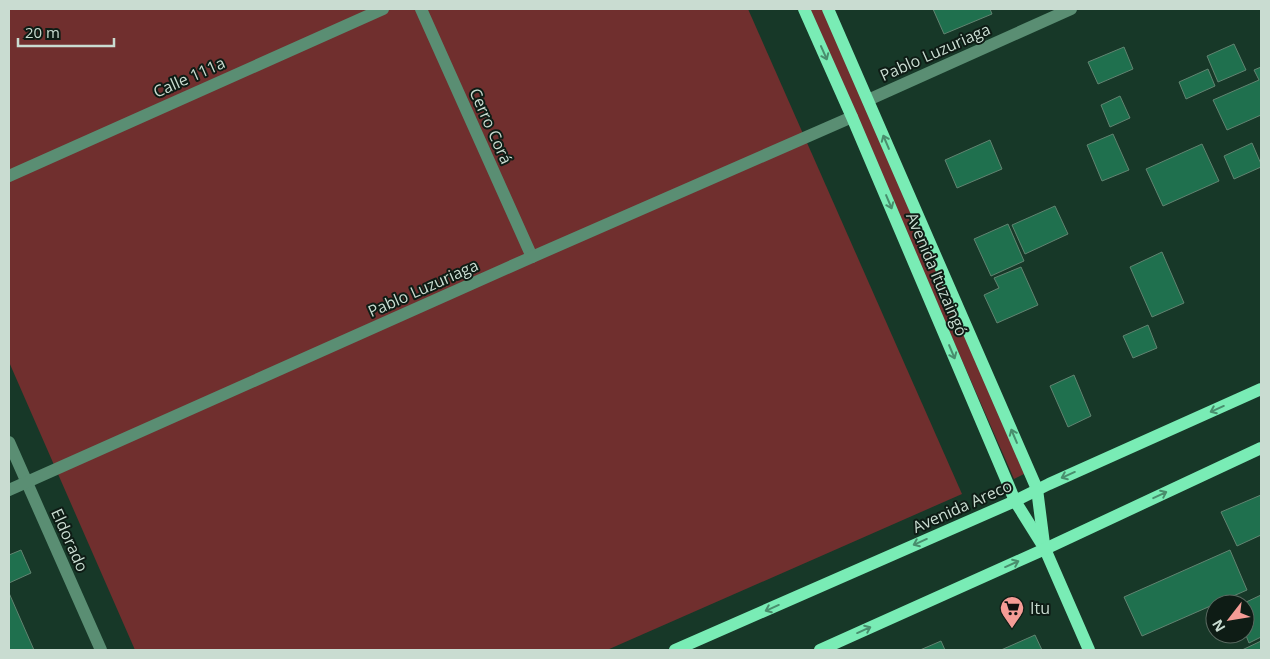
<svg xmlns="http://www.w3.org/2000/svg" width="1270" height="659" viewBox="0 0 1270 659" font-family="'Open Sans',sans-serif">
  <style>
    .green { fill: #702f2e }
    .building { fill: #1f704e; stroke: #618471 }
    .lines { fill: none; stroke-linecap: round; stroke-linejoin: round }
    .minor { stroke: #5a8e73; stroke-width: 12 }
    .major { stroke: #79ecb5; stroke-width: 12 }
    .oneway { stroke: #498e6d }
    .labels { text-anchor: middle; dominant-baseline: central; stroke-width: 4; stroke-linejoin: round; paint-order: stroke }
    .street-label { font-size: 16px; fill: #c9dcd1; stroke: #0e1c15 }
    .poi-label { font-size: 16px; fill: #c9dcd1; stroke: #0e1c15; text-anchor: start }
  </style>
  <rect width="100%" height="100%" fill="#173828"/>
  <g class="green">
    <path d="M9 9H748L962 494 607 650H135L9 362Z"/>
    <path d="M808 9H826L1028 472 1014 479Z"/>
  </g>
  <g class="building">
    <path d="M933 9H990L992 14 944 34Z"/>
    <path d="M1234 44 1246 70 1218 82 1207 56Z"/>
    <path d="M1124 47 1133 69 1098 84 1088 62Z"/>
    <path d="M1261 67V115L1227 130 1213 100 1259 80 1254 70Z"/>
    <path d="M1208 69 1215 86 1186 99 1179 82Z"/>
    <path d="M1120 96 1130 118 1110 127 1101 105Z"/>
    <path d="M1113 134 1129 170 1102 181 1087 145Z"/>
    <path d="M990 140 1002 169 957 188 945 160Z"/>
    <path d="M1252 143 1261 164V167L1234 179 1224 156Z"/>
    <path d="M1202 144 1219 181 1163 206 1146 169Z"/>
    <path d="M1055 206 1068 234 1025 254 1012 225Z"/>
    <path d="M1008 224 1024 261 991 276 974 239Z"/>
    <path d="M1162 252 1184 303 1152 317 1130 267Z"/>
    <path d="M1021 267 1038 305 997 323 984 295 999 288 994 278Z"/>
    <path d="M1148 325 1157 348 1133 358 1123 336Z"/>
    <path d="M1074 375 1091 416 1068 427 1050 386Z"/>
    <path d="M1261 495V535L1237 546 1221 512Z"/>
    <path d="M21 550 31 573 9 583V555Z"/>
    <path d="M1230 550 1247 590 1142 636 1124 597Z"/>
    <path d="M9 593 34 650H9Z"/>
    <path d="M1261 595V637L1249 643 1245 633V604H1242Z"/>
    <path d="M1035 635 1042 650H1001Z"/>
    <path d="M941 641 945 650H920Z"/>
    <path d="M1261 641V650H1242Z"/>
  </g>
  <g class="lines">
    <g class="minor">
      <path d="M421 9 532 257"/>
      <path d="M868 100 1071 9"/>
      <path d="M9 176 383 9"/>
      <path d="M9 442 101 650"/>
      <path d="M9 490 532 257 852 117"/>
    </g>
    <g class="major">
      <path d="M804 9 852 117 1008 484 1015 501 1045 549 1089 650"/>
      <path d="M828 9 1037 489 1044 544"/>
      <path d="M675 650 1015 501 1049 484 1261 389"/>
      <path d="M820 650 1045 549 1261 448"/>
    </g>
  </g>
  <defs><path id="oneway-shaft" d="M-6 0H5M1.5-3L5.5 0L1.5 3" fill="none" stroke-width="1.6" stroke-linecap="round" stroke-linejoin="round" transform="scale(1.25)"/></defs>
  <g class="oneway">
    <use href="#oneway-shaft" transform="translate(824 53) rotate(66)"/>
    <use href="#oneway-shaft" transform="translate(886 142) rotate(-113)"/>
    <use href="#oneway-shaft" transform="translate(889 202) rotate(67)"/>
    <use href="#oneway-shaft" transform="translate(952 352) rotate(67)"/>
    <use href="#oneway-shaft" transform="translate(1217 409) rotate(156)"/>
    <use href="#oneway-shaft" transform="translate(1014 436) rotate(-113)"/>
    <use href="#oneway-shaft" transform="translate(1068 475) rotate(156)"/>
    <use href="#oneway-shaft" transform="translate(1160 495) rotate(-25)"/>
    <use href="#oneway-shaft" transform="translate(920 542) rotate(156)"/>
    <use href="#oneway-shaft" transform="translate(1012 564) rotate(-24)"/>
    <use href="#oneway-shaft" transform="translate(772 608) rotate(156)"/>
    <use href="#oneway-shaft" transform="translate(864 630) rotate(-24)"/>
  </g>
  <defs>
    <g id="supermarket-pin" transform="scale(1.25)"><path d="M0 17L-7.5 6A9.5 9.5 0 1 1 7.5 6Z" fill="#f59c96" stroke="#0e1c15"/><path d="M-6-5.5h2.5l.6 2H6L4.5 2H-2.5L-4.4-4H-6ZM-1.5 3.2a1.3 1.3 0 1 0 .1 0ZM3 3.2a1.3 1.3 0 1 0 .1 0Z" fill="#111"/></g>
  </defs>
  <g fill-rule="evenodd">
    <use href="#supermarket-pin" x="1012" y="608"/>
  </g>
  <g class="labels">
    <g class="street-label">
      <text transform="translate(935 52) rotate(-24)">Pablo Luzuriaga</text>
      <text transform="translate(189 77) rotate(-24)">Calle 111a</text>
      <text transform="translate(491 126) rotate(66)">Cerro Corá</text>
      <text transform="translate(937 274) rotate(67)">Avenida Ituzaingó</text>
      <text transform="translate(423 288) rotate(-24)">Pablo Luzuriaga</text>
      <text transform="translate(962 506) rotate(-24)">Avenida Areco</text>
      <text transform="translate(70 540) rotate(66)">Eldorado</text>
    </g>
    <g class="poi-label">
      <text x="1030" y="608">Itu</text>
    </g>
  </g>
  <rect width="1270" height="659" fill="none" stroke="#c9dcd1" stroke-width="20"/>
  <g transform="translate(1230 619) rotate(239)"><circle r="24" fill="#0e1c15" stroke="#596960"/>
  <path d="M0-4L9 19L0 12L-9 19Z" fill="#f59c96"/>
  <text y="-8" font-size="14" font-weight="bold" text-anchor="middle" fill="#c9dcd1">N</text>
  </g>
  <path d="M18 38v8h96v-8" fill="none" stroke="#c9dcd1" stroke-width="2.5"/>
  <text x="25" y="38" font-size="15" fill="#c9dcd1" stroke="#0e1c15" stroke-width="4" paint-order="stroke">20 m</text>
</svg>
